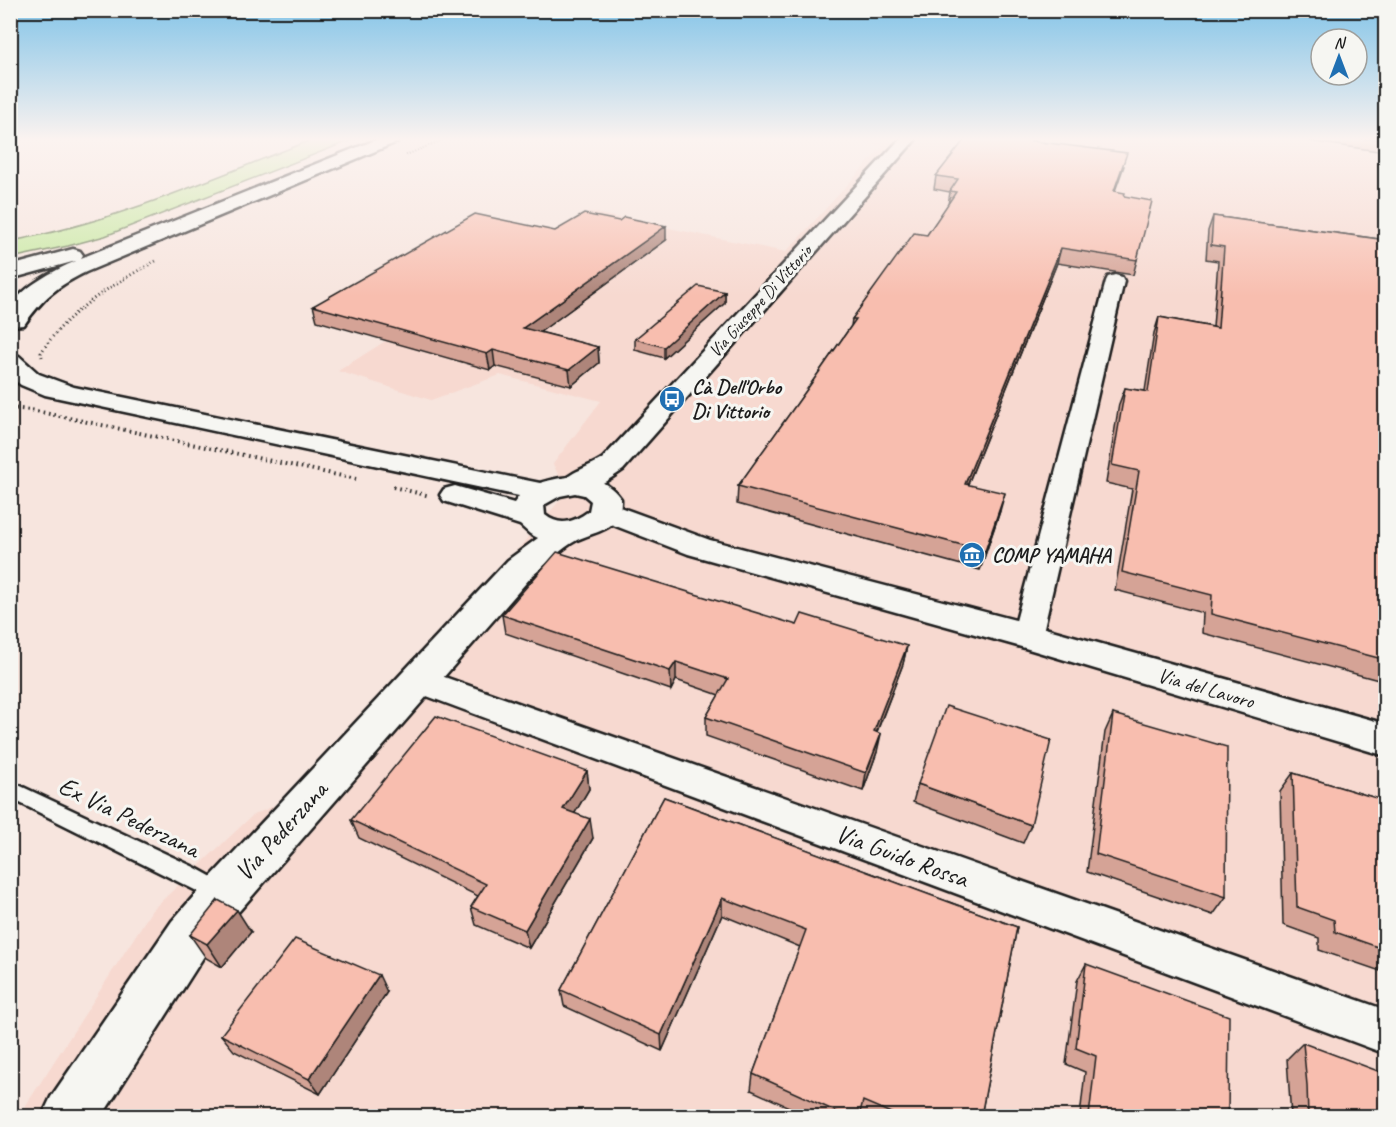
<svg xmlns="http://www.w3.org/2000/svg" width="1396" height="1127" viewBox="0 0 1396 1127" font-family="Caveat,sans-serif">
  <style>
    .built { fill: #f7d9d0 }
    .green { fill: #c8e9a2; stroke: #72825f; stroke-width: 1.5 }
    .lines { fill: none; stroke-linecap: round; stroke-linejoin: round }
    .service-casing { stroke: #1c1c1c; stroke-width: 5 }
    .minor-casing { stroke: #1c1c1c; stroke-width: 5 }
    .tertiary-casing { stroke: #1c1c1c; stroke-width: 5 }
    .secondary-casing { stroke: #1c1c1c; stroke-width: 5 }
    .primary-casing { stroke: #1c1c1c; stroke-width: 5 }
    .path-far2 { stroke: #1c1c1c; stroke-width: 2; stroke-dasharray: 1 2; stroke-linecap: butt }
    .path-far1 { stroke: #1c1c1c; stroke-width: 3; stroke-dasharray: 1 3; stroke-linecap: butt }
    .path { stroke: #1c1c1c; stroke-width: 4; stroke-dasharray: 1.5 4; stroke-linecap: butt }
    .service { fill: #f6f6f2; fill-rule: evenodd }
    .minor { fill: #f6f6f2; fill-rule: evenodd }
    .tertiary { fill: #f6f6f2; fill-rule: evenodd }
    .secondary { fill: #f6f6f2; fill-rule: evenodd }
    .primary { fill: #f6f6f2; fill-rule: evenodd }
    .wall { fill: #d5a396; stroke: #1c1c1c; stroke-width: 1.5 }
    .shaded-wall { fill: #ae857a; stroke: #1c1c1c; stroke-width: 1.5 }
    .building { fill: #f8beaf; stroke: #1c1c1c; stroke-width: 1.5 }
    .labels { text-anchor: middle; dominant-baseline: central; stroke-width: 6; stroke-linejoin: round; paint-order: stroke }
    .far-street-label { font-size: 18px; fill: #1c1c1c; stroke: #f6f6f2 }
    .poi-label { font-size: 21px; font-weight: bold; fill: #1c1c1c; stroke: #f6f6f2; text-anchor: start }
    .street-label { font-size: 21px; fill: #1c1c1c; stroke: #f6f6f2 }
    .near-street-label { font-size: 26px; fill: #1c1c1c; stroke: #f6f6f2 }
  </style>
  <rect width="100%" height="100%" fill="#f7e5de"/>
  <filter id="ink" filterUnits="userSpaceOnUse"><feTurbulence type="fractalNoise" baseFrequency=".0167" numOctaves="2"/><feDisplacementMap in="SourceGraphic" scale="12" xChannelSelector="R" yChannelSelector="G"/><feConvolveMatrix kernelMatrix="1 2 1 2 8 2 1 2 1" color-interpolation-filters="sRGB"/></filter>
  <g filter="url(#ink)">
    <path class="built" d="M841 139H1385V1116H19L152 910 253 815 283 802 487 585 567 492 553 464 601 401 500 375 431 400 338 371 590 212 786 252 883 146Z"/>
    <path class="green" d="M314 139H354L105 236 68 246 11 258V241C116 222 214 177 314 139Z"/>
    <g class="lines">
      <g class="service-casing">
        <path id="service" d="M10 781 194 867 230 887 233 894 230 901 223 904 10 798Z"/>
      </g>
      <g class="minor-casing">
        <g id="minor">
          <path d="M1115 275 1122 277 1124 281 1042 636 1038 644 1027 647 1016 644 1012 636 1106 281 1108 277Z"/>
          <path d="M419 668 1386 1010V1054L408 689 403 680 408 671Z"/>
        </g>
      </g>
      <g class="tertiary-casing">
        <g id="tertiary">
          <path d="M900 139H916L623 470C606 482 585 496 564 490L560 484C569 472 590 467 603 458Z"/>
          <path d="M606 502 710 540 1027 623 1386 724V756L1025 648 688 554 595 518 591 511 595 504Z"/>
        </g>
      </g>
      <g class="secondary-casing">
        <path id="secondary" d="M10 354 19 356 39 374 74 387 540 483C569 474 602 471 621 499 622 530 599 530 577 540 561 548 546 565 532 576L240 910 206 953 102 1116H42L51 1097 172 921 208 880 508 560 538 538 530 534 520 525 444 501 440 495 444 489 455 486 514 503 519 496 45 395 21 385 10 377ZM575 493 584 495 591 501 589 511C574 522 560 527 545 515L544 505 560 496Z"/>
      </g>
      <g class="primary-casing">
        <path id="primary" d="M378 139H399L397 142 86 272C57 286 43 298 24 325L10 326C10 321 10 316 10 311 15 290 57 269 76 261L10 279V266L73 249 80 251 83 255 81 258Z"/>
      </g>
      <path class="path-far2" d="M406 155 445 139"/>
      <path class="path-far1" d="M42 357 41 353C67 311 113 284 156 261"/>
      <g class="path">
        <path d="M10 408 31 410 356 479"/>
        <path d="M393 487 430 496"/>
      </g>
      <use href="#service" class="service"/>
      <use href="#minor" class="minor"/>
      <use href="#tertiary" class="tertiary"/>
      <use href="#secondary" class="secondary"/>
      <use href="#primary" class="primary"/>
    </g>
    <g class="wall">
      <path d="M1294 139H1383L1378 151Z"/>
      <path d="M1124 166 1115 191 1124 196 1137 260 1133 275 1057 263 968 484 1000 511 980 570 737 504 738 486 808 388 851 326 852 319 927 235 948 205 950 192 934 189 936 176Z"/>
      <path d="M1213 216 1386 240V682L1202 633 1203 613 1115 590 1132 489 1106 483 1119 404 1125 388 1145 391 1154 333 1159 317 1213 327 1218 261 1206 259 1208 231Z"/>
      <path d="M555 231 666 240 540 332 598 347 599 363 571 386 495 366 490 370 317 321 313 306Z"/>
      <path d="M725 292V303L664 358 635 350V339Z"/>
      <path d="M502 615 797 625 907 646 903 664 877 732V752L863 791 706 736V717L719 695 676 680 671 690 505 633Z"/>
      <path d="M1113 714 1226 897 1213 915 1087 872 1105 732Z"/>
      <path d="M587 771 589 789 574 814 593 838 529 948 476 925 471 907 478 896 359 838 351 820Z"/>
      <path d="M1293 773 1386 801V973L1319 950V938L1283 925 1280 791Z"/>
      <path d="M918 784 1031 825 1023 843 913 802Z"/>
      <path d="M664 797 1017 927 981 1116H809L751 1090 753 1074 800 947 722 915 662 1051 564 1006 561 990Z"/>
      <path d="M251 932 222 967 206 958 190 935Z"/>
      <path d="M1086 964 1228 1116H1080L1085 1072 1066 1064 1077 981Z"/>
      <path d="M387 992 320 1094 234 1051 221 1035Z"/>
      <path d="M1303 1043 1386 1116H1291L1287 1059Z"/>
    </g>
    <g class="shaded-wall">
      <path d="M666 226V240L525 343 523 328Z"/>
      <path d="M1061 248 1057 263 961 501 965 484Z"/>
      <path d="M725 292V303L664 358V347Z"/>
      <path d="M598 347 599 363 571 386 569 370Z"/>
      <path d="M493 350 495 366 490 370 487 354Z"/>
      <path d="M1005 493 1000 511 980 570 985 551Z"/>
      <path d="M907 646 903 664 870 749 874 731Z"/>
      <path d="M676 662V680L671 690 670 671Z"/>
      <path d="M881 734 877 752 863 791 866 773Z"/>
      <path d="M587 771 589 789 566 828 563 809Z"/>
      <path d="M590 819 593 838 529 948 525 930Z"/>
      <path d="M722 898V915L662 1051 661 1035Z"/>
      <path d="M237 910 251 932 222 967 207 944Z"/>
      <path d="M379 975 387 992 320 1094 309 1079Z"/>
    </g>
    <g class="building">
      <path d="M965 139H1017L1127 153 1114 191 1125 193 1124 196 1152 201 1137 260 1061 248 965 484 1005 493 985 551 738 486 808 388 856 319H852L914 233 927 235 956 192 950 191 958 179 936 176Z"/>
      <path d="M475 214 555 231 584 214 619 221 624 217 666 226 523 328 598 347 569 370 493 350 487 354 313 306Z"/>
      <path d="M1213 216 1386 240V660L1211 614 1212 595 1122 572 1139 471 1112 465 1125 388 1148 392 1159 317 1218 328 1224 247 1211 245Z"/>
      <path d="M698 286 725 292 664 347 635 339Z"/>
      <path d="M557 552 797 625 802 614 907 646 874 731 881 734 866 773 706 717 728 679 676 662 670 671 502 615Z"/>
      <path d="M946 706 1051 740 1031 825 918 784Z"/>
      <path d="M1113 714 1227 747 1226 897 1096 854Z"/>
      <path d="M436 716 587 771 563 809 590 819 525 930 471 907 486 884 351 820Z"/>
      <path d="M1293 773 1386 801V950L1335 932 1334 920 1297 907Z"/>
      <path d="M664 797 1017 927 981 1116H898L863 1101 859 1116H846L753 1074 806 930 722 898 661 1035 561 990Z"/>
      <path d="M218 900 237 910 207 944 190 935Z"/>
      <path d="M295 939 379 975 309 1079 221 1035Z"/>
      <path d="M1086 964 1229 1016 1228 1116H1089L1096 1056 1076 1048Z"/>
      <path d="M1303 1043 1386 1074V1116H1308L1307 1085Z"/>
    </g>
  </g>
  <linearGradient id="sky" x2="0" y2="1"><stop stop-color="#83c4e8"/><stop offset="0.47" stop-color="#fbf3f0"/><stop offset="1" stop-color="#fbf3f0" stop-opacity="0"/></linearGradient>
  <rect width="1396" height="296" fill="url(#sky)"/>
  <defs>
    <g id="bus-disc" transform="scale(1.35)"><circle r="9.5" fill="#1f6fb2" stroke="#f6f6f2"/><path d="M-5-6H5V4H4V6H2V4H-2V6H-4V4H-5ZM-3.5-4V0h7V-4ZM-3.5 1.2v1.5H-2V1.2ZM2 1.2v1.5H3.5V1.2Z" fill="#fff"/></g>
    <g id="museum-disc" transform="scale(1.35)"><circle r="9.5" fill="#1f6fb2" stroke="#f6f6f2"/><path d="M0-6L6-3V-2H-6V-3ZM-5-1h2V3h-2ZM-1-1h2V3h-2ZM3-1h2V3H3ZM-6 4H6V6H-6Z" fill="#fff"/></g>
  </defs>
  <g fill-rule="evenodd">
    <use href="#bus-disc" x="672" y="399"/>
    <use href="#museum-disc" x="972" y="555"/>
  </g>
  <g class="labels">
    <g class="far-street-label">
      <text transform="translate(760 301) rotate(-48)">Via Giuseppe Di Vittorio</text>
    </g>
    <g class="poi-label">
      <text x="692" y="387">Cà Dell'Orbo<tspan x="692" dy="24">Di Vittorio</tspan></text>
      <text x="992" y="555">COMP YAMAHA</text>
    </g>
    <g class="street-label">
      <text transform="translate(1206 688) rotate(16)">Via del Lavoro</text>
    </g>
    <g class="near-street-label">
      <text transform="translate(129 817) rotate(26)">Ex Via Pederzana</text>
      <text transform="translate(281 831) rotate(-48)">Via Pederzana</text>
      <text transform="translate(902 856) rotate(20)">Via Guido Rossa</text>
    </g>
  </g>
  <rect width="1396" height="1127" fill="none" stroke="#f6f6f2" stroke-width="36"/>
  <rect x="18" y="18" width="1360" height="1091" fill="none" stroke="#1c1c1c" stroke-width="2" filter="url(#ink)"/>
  <g transform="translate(1339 57)"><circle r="28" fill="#f6f6f2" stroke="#9f9f9c" stroke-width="1.5"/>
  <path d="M0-4.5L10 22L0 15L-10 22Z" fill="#1f6fb2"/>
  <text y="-9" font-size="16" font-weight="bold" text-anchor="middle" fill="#1c1c1c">N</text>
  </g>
</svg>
